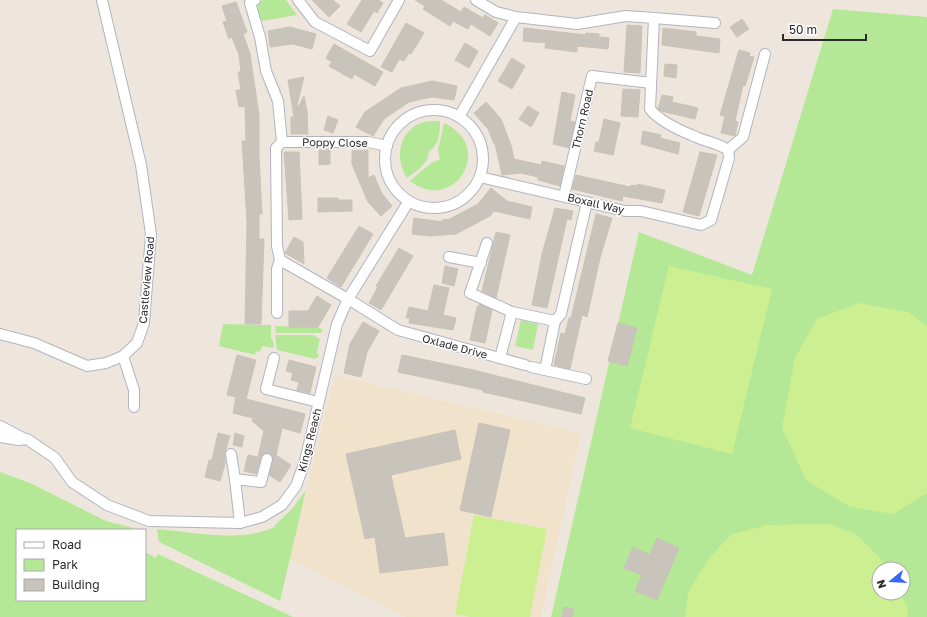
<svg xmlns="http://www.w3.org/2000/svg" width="927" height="617" viewBox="0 0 927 617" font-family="'Golos Text',sans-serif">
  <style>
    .education { fill: #f1e3cb }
    .green { fill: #b5e896; fill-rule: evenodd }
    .pitch { fill: #ccf091 }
    .building { fill: #c9c4bb; stroke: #cac2b6 }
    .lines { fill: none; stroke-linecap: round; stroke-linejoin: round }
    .street-casing { stroke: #b1b4c0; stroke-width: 12 }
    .street { stroke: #fff; stroke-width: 10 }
    .labels { text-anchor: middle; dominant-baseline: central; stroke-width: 3; stroke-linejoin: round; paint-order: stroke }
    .street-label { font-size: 11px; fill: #2b2b2b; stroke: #fff }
  </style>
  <rect width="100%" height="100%" fill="#eee6dd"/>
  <path class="education" d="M335 375 581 433 541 617H406L289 559Z"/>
  <g class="green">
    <path d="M263 0H286L297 15 262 21 257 11 259 2Z"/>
    <path d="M833 9 927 17V617H551L639 232 752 275ZM879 569H903V593H879Z"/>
    <path d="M440 121C440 131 439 146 429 151L427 160 418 170 407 178C394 158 399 129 424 122 429 121 435 121 440 121Z"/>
    <path d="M444 123C497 147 453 215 410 181L431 163 440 159 438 150Z"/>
    <path d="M521 320 538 324 533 350 515 346Z"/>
    <path d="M223 324 271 325V337L274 344 273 348 262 346 260 352 256 351 255 355 219 346Z"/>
    <path d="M275 326 318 327 323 330 321 333H276Z"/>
    <path d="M275 335H313L320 339 317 352 319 357 315 359 277 350Z"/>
    <path d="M0 472 30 483 106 521 134 528 133 530H17V600H145V552L156 558 158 554 293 617H0Z"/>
    <path d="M306 490 280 601 159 542 157 529C195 532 239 543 275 527V525L292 509Z"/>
  </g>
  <g class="pitch">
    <path d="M669 266 772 289 732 454 630 428Z"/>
    <path d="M859 303 908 312 927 326V493L893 514 850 507 806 480 782 428 795 358 817 319Z"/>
    <path d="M474 515 547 529 530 617H470L455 614Z"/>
    <path d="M829 524 856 534 882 560 887 569H879V593H900L908 608 907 617H685L688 593 708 559 732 534 768 525Z"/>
  </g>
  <g class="building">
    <path d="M312 0H333L340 6 329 17Z"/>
    <path d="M362 0H378L383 3 377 13 374 11 361 32 347 24Z"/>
    <path d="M415 0H441L461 12 464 7 483 18 485 15 498 23 490 36 471 24 468 29 453 21 450 26 423 9 425 6Z"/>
    <path d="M236 2 247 32 243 34 250 54 259 115V156L262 214H259V239H264L261 324H245L247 222 242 141H246L245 106 239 107 236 90H241L238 72H241L239 55 232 37 229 39 223 22 227 21 222 6Z"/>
    <path d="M742 19 749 29 737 37 730 27Z"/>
    <path d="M406 23 424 33 411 54 409 53 404 61 399 59 392 72 381 67Z"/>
    <path d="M627 25 642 26 640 73 624 72Z"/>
    <path d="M290 27 316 34 312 49 293 44 270 47 268 31Z"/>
    <path d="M524 28 586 35V33L599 34V37L609 38 608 49 577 46V52L545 48 546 43 523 41Z"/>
    <path d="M663 28 696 32V36L720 39 719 53 662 45Z"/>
    <path d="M465 43 478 51 469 68 455 60Z"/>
    <path d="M334 44 383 72 375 86 354 74 352 79 329 66 332 62 326 58Z"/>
    <path d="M739 50 750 53 749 56 754 57 745 86 743 85 735 121 738 122 735 136 721 133 725 116 720 115Z"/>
    <path d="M512 58 525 66 512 89 498 81Z"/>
    <path d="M665 64 677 65 676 78 664 76Z"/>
    <path d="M304 77 297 105 299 106 304 96 307 111 308 134H291V117H294L288 80Z"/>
    <path d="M432 81 457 86 454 100 432 97 409 102 384 119 373 136 356 127 365 112 401 88Z"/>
    <path d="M623 89 640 90 638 117 621 116Z"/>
    <path d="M562 92 575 95 570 121 575 122 569 148 553 144Z"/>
    <path d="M662 95 673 97 672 102 698 108 695 119 661 111 658 109Z"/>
    <path d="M486 102 501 119 511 145 514 159 541 165 542 161 564 166 560 186 538 180V177L521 173 502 175 495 143 494 144 488 129 474 113Z"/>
    <path d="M528 106 539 113 531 127 519 119Z"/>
    <path d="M328 116 338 120 333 133 324 130Z"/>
    <path d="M604 119 620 123 613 155 594 151 596 142H599Z"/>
    <path d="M643 131 661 135 660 138 680 143 678 154 641 144Z"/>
    <path d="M330 149V164L319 165V150Z"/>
    <path d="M368 150V178L374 175 381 192 392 206 381 216 368 202 352 164V151Z"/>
    <path d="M284 152H299L302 219 289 220Z"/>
    <path d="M700 152 717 155 699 216 683 212Z"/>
    <path d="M576 175 630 187 631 185 637 186V184L665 190 662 203 623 196 622 201 572 189Z"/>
    <path d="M491 188 507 201 532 207 530 219 494 211 490 216 456 234 430 236 412 234 414 218 443 222 442 220 450 219 478 204Z"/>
    <path d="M318 198H338V200H352V211L318 212Z"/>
    <path d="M555 208 573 211 571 220 567 219 547 308 532 305 542 254Z"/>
    <path d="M596 214 612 218 600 258 587 317 582 315 570 369 554 365 561 333 565 334 569 318H571Z"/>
    <path d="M359 226 373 234 341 287 327 278Z"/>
    <path d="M496 232 510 235 496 298 482 291Z"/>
    <path d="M294 237 303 242 304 264 285 253Z"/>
    <path d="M399 248 413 256 381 310 369 303 378 287 376 286Z"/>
    <path d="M445 266 458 269 454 286 442 283Z"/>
    <path d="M434 285 449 288 443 315 456 318 453 330 409 323 410 318H406L409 307 428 311Z"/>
    <path d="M317 296 331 305 318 327H289V311H308Z"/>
    <path d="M480 304 492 310 485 343 470 340 477 307Z"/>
    <path d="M363 322 379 331 367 352 361 377 344 373 350 344Z"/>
    <path d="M618 323 637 328 627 366 608 361Z"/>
    <path d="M237 355 256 360 246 399 305 414 300 433 282 428 276 455 291 465 280 482 269 475 273 458 269 453 262 455 256 474 244 471 248 455 258 457 264 431 252 421 253 418 233 413 236 397 227 395Z"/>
    <path d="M402 355 469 369 585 398 581 414 483 392V390L398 372Z"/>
    <path d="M289 360 316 367 310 393 297 390 299 382 291 380 293 373 286 371Z"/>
    <path d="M479 423 510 430 491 517 460 510Z"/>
    <path d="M455 430 461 459 391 475 405 538 444 533 448 565 380 573 375 537 365 539 346 454Z"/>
    <path d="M218 433 230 436 225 452V464L220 481 205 477 209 460H212Z"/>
    <path d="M235 433 244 436 242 447 233 445Z"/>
    <path d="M657 538 679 548 657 600 635 591 642 575 624 568 633 547 650 555Z"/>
    <path d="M564 607 574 609 572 617H562Z"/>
  </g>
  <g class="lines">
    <g class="street-casing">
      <g id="street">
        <path d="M255 0 250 3 260 37 266 71 278 101 282 142"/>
        <path d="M298 0 315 22 370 51 399 0"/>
        <path d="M476 0 496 12 516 17 577 24 626 16 654 18 650 109C660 122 681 131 696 137 707 142 718 143 728 150L729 158 711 220 701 225 641 211H625L480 177"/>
        <path d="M654 18 715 23"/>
        <circle cx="434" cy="159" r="49"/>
        <path d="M459 117 516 17"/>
        <path d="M282 142H368L387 146"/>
        <path d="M728 150 743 137 765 54"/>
        <path d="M564 196 592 76 651 83"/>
        <path d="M487 243 470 293 512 312 555 321 561 314 587 202"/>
        <path d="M449 257 481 263"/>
        <path d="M280 260 348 299 398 330 525 365"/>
        <path d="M277 313V269L280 260 277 246 276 148 282 142"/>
        <path d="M0 334 34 343 87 366 106 363 123 356 137 343 144 323 151 234 141 165 102 0"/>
        <path d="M123 356 134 390V407"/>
        <path d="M274 358 266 389 318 402"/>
        <path d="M500 358 512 312"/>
        <path d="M531 367 545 370 555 321"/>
        <path d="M545 370 586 379"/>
        <path d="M0 426 23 438"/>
        <path d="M0 437 19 440 27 439 55 458 72 482 107 505 149 521 240 523 262 517 282 505 296 486 305 461 337 324 348 299 409 201"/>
        <path d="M231 454 235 479 261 482 267 459"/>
        <path d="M235 479 240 523"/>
      </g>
    </g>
    <use href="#street" class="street"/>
  </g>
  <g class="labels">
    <g class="street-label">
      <text transform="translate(582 119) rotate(-77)">Thorn Road</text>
      <text transform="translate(335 142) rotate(1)">Poppy Close</text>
      <text transform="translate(596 203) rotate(13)">Boxall Way</text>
      <text transform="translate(146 280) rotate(-85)">Castleview Road</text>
      <text transform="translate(455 346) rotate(15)">Oxlade Drive</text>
      <text transform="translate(309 440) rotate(-76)">Kings Reach</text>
    </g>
  </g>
  <rect x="16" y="529" width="130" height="72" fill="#ffffff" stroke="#aaaaaa"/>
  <rect x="24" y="542" width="20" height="6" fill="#ffffff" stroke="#aaaaaa"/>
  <text x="52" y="549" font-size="12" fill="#2b2b2b">Road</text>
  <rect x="24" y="559" width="20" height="12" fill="#b5e896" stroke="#aaaaaa"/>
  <text x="52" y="569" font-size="12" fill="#2b2b2b">Park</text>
  <rect x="24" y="579" width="20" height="12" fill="#c9c4bb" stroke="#aaaaaa"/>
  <text x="52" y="589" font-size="12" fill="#2b2b2b">Building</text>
  <g transform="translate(891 581) rotate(252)"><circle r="19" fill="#ffffff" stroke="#aaaaaa"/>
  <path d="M0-3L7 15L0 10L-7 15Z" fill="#3966ff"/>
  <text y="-6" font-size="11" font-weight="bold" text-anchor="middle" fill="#2b2b2b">N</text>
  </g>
  <path d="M783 34v6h83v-6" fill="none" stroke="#2b2b2b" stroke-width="2"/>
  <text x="789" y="34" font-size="12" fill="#2b2b2b" stroke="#ffffff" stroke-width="3" paint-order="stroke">50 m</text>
</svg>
